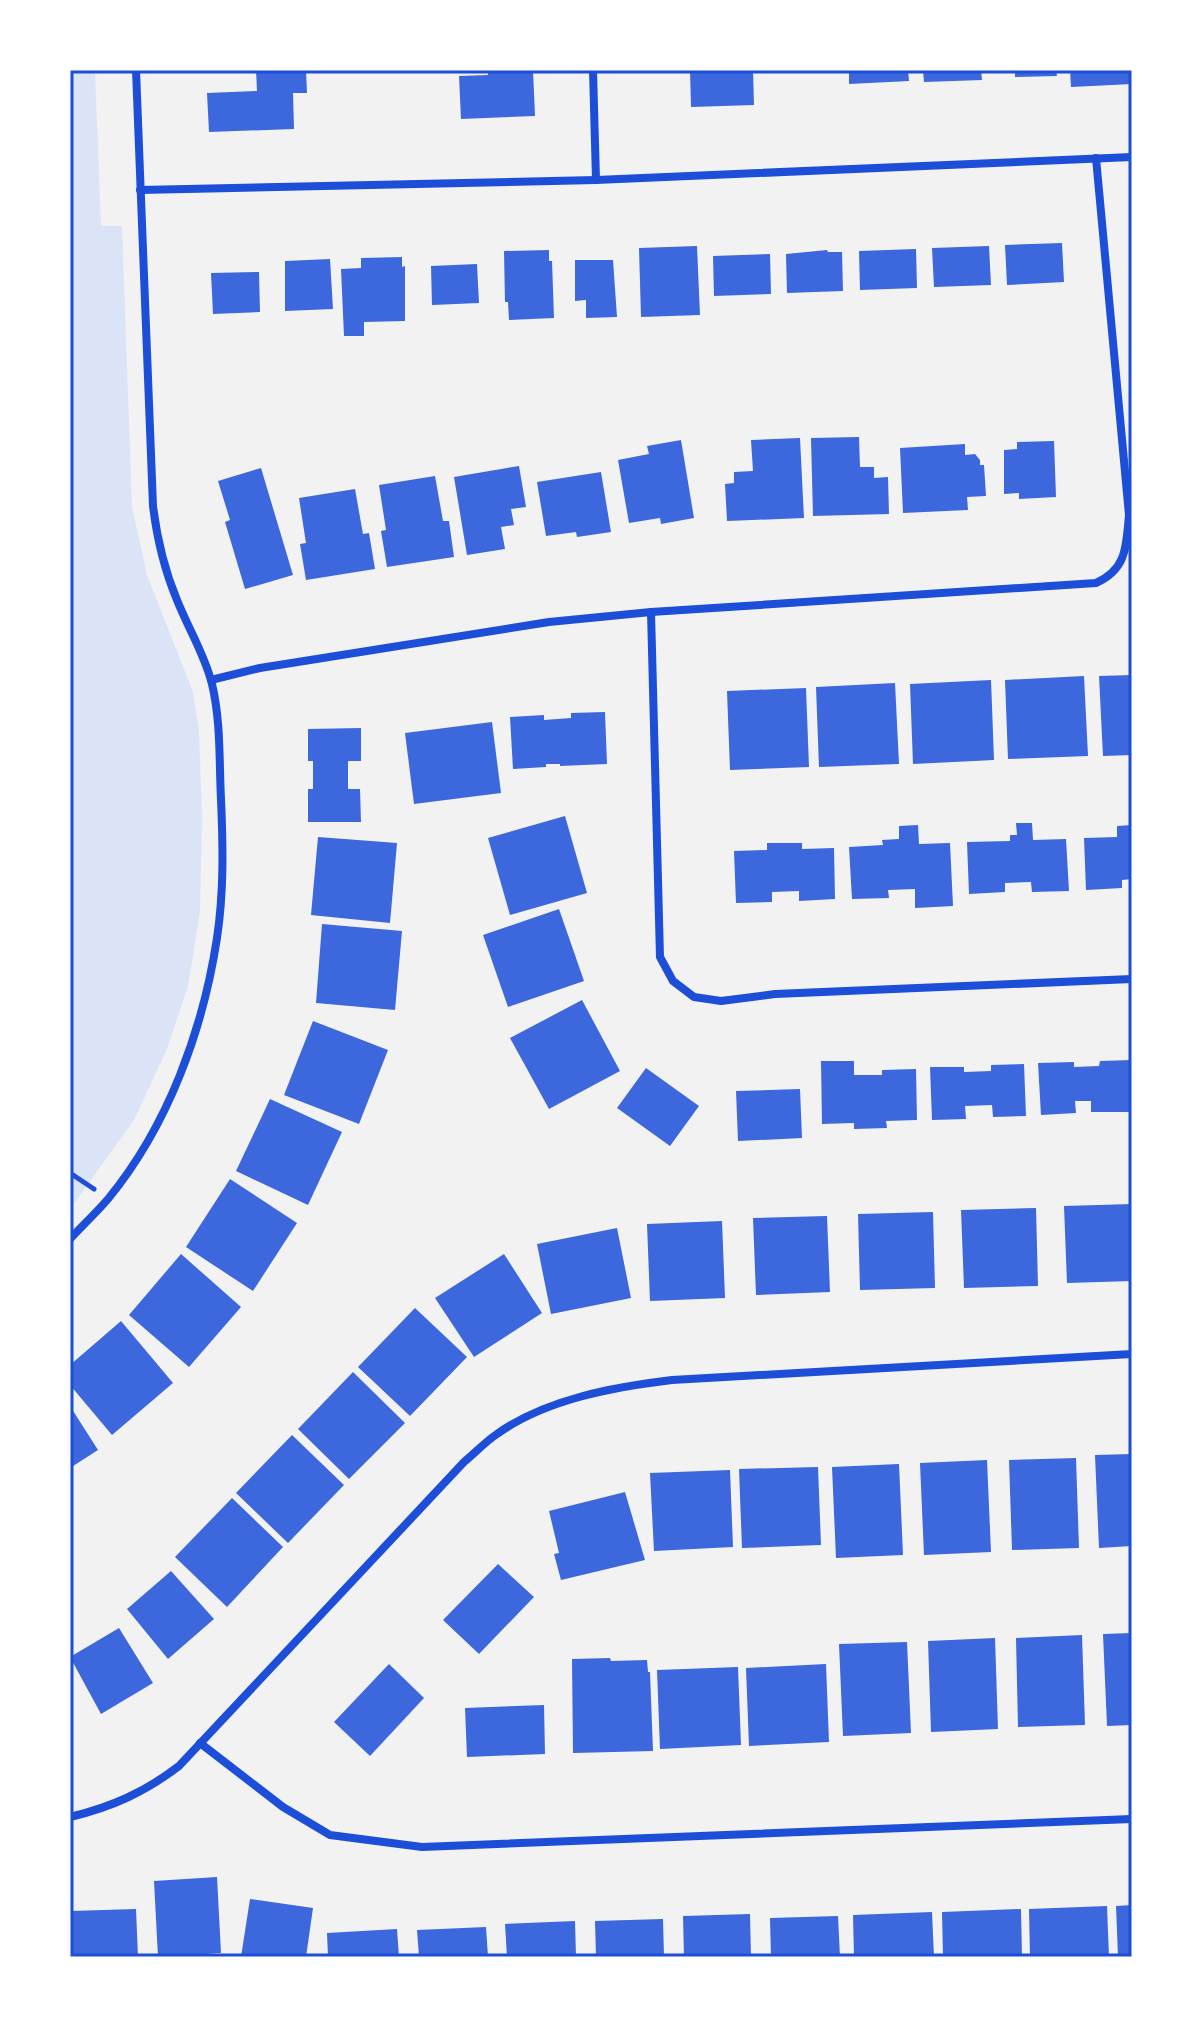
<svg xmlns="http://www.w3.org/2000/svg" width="1202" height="2027" viewBox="0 0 1202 2027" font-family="'Titillium Web',sans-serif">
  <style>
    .green { fill: #dbe4f7 }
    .building { fill: #3d67dc }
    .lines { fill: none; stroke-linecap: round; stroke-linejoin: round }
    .path { stroke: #1d4ed8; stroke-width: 5 }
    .minor { stroke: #1d4ed8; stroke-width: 8 }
    .neatline { fill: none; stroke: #1d4ed8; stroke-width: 3 }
  </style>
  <rect width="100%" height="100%" fill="#f2f2f2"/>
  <path class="green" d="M70 70H95L101 226H122L132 507 147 575 193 692 199 731 202 815 200 912 188 986 167 1049 134 1120 70 1209Z"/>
  <g class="building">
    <path d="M256 70H306L307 93H293L294 129 209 132 207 93 257 91Z"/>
    <path d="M488 70H533L535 116 461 119 459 76 488 75Z"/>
    <path d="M690 70H753L754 105 691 107Z"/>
    <path d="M849 70H908L909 81 849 84Z"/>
    <path d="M923 70H981L982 80 924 82Z"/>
    <path d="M1015 70H1056L1057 76 1015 77Z"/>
    <path d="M1070 70H1132V84L1071 87Z"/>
    <path d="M1062 243 1064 282 1007 285 1005 245Z"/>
    <path d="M697 246 700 315 641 317 639 248Z"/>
    <path d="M989 246 991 285 934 287 932 248Z"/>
    <path d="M916 249 917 288 860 290 859 251Z"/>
    <path d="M549 250V261H552L554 318 509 320 508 302H505L504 251Z"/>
    <path d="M827 250 828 252H842L843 291 787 293 786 254Z"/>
    <path d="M770 254 771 294 714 296 713 256Z"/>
    <path d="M402 257V267L405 266V321L364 322V336H344L341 269 361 268V258Z"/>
    <path d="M330 259 333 309 285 311V261Z"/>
    <path d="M575 260H613L617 317 586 318V300L575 301Z"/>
    <path d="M477 264 479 303 432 305 431 266Z"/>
    <path d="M259 272 260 312 213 314 211 273Z"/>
    <path d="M859 437 860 467H874V478L888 477 889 514 813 516 811 438Z"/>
    <path d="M800 438 804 518 727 521 725 484 734 483V472L753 471 751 440Z"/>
    <path d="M681 440 694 518 661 524 660 518 629 523 618 460 649 454 647 446Z"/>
    <path d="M1054 441 1056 497 1019 499V493L1004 494V450L1017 449V442Z"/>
    <path d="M965 444V455L975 454 980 460V465H984L986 496 967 497 968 510 903 513 900 448Z"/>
    <path d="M519 466 526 507 511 509 514 525 501 527 505 549 467 555 454 477Z"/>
    <path d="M261 468 293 575 245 589 225 522 230 520 218 481Z"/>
    <path d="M601 472 611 532 577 537 576 532 546 536 537 482Z"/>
    <path d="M435 476 443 521H449L454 557 387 567 381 531 386 530 379 485Z"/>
    <path d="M355 489 363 534 369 533 375 569 306 580 300 544 306 543 299 498Z"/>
    <path d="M1132 675V755L1103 756 1099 676Z"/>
    <path d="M1084 676 1088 756 1008 759 1005 680Z"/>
    <path d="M991 680 994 760 913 764 910 684Z"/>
    <path d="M895 683 899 764 819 767 816 687Z"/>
    <path d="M806 688 809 767 730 770 727 691Z"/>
    <path d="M605 712 607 764 560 766V764H546V767L513 769 510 717 544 715V720L571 718V713Z"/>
    <path d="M492 722 501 793 414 804 405 733Z"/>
    <path d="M361 728V761H348V789H360L361 822H308V789H313V761H308V729Z"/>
    <path d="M565 816 587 893 510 915 488 838Z"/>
    <path d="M1016 823H1032L1033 840 1066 839 1069 891 1032 892 1031 882 1005 883V892L969 894 967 842 1010 841V835H1017Z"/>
    <path d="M918 825 919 844 950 843 953 906 915 908V889L888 890 889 898 852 899 849 847 883 845 882 840 899 839V826Z"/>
    <path d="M1132 825V879L1122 880V888L1086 890 1084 838 1117 837V826Z"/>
    <path d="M318 837 397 843 390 923 311 915Z"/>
    <path d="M767 843H802V849L834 848 835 899 799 901V891L772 892V902L736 903 734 851 767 850Z"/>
    <path d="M559 909 584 981 508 1007 483 935Z"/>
    <path d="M322 924 402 931 395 1010 316 1003Z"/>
    <path d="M582 1000 620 1071 549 1109 510 1038Z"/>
    <path d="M313 1021 388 1050 359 1124 284 1095Z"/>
    <path d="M1132 1060V1112H1091V1101H1075L1076 1113 1041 1115 1038 1063 1074 1062V1067L1099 1066 1100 1061Z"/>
    <path d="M821 1061H854V1075H882V1070L916 1069 917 1120 886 1121 887 1128 854 1129V1123L822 1124Z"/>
    <path d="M1024 1064 1026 1116 993 1117 992 1105 965 1106 966 1119 932 1120 930 1067H964V1072L991 1071V1065Z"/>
    <path d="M646 1068 699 1106 670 1146 617 1108Z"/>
    <path d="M800 1089 802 1138 738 1141 736 1091Z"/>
    <path d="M270 1099 342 1132 308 1205 236 1171Z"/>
    <path d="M230 1179 297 1223 253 1291 186 1247Z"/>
    <path d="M1132 1204V1281L1067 1283 1064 1206Z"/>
    <path d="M1036 1208 1038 1286 964 1288 961 1210Z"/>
    <path d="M933 1212 935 1288 860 1290 858 1214Z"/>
    <path d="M827 1216 830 1292 756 1295 753 1218Z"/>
    <path d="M722 1221 725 1298 650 1301 647 1224Z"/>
    <path d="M617 1228 631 1298 551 1314 537 1244Z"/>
    <path d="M181 1254 241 1307 189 1367 129 1315Z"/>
    <path d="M504 1254 542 1313 474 1357 435 1298Z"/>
    <path d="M415 1308 467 1357 410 1416 358 1367Z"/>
    <path d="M121 1321 173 1383 112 1435 70 1385V1365Z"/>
    <path d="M353 1372 405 1423 349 1479 298 1429Z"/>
    <path d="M70 1406 98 1450 70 1468Z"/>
    <path d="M292 1435 344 1485 288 1543 236 1493Z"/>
    <path d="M1132 1454V1546L1099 1548 1095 1455Z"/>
    <path d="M1076 1458 1079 1548 1012 1550 1009 1460Z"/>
    <path d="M987 1460 991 1552 924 1555 920 1463Z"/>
    <path d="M899 1464 903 1555 836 1558 832 1467Z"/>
    <path d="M818 1467 821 1545 742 1548 739 1469Z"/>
    <path d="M730 1470 733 1547 654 1551 650 1473Z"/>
    <path d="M625 1492 645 1560 561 1580 554 1554 559 1553 549 1511Z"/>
    <path d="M232 1498 283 1547 227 1607 175 1557Z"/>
    <path d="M498 1564 534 1597 479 1654 443 1620Z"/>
    <path d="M171 1571 214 1619 168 1659 127 1609Z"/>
    <path d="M119 1628 153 1683 101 1714 70 1657Z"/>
    <path d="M1132 1633V1725L1107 1726 1103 1634Z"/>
    <path d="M1082 1635 1085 1725 1018 1727 1016 1638Z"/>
    <path d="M995 1638 998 1729 931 1732 928 1641Z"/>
    <path d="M907 1642 911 1733 843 1736 839 1644Z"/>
    <path d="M610 1658 611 1661 647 1660 648 1672H650L653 1751 573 1753 572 1659Z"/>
    <path d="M389 1664 424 1698 370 1756 334 1722Z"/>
    <path d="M826 1664 829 1742 749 1746 746 1668Z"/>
    <path d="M738 1667 741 1745 660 1749 657 1670Z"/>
    <path d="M544 1705 545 1754 467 1757 465 1708Z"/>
    <path d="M217 1877 221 1953 158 1957 154 1881Z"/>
    <path d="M250 1899 313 1908 306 1957H241Z"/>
    <path d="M1132 1905V1957H1118L1116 1906Z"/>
    <path d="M1107 1906 1109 1957H1030L1029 1909Z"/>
    <path d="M136 1909 138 1957H70V1911Z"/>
    <path d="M1021 1909 1022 1957H943L942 1912Z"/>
    <path d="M932 1912 934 1957H854L853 1915Z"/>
    <path d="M750 1914 751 1957H684L683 1916Z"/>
    <path d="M838 1916 840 1957H771L770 1918Z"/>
    <path d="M663 1919 664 1957H596L595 1921Z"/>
    <path d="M575 1921 576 1957H507L505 1924Z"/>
    <path d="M486 1927 488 1957H419L417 1930Z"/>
    <path d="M397 1929 399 1957H328L327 1933Z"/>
  </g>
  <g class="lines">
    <path class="path" d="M70 1173 94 1189"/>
    <g class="minor">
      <path d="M593 70 596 180"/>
      <path d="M140 190 596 180 1132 157"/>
      <path d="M651 612 660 957 673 981 694 997 721 1001 775 994 1132 979"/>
      <path d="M211 680 260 668 549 622 651 612 1096 583C1127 569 1126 547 1129 515L1096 158"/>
      <path d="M70 1239C82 1226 96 1213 108 1199 168 1126 203 1030 217 938 224 892 223 845 221 799 219 760 221 722 212 684 205 655 188 628 177 600 164 569 157 539 153 506L136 70"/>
      <path d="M200 1743 283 1807 330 1835 422 1847 1132 1819"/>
      <path d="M70 1817C112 1807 145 1792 179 1766L464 1462C475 1453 485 1442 497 1434 546 1399 614 1387 672 1380L1132 1354"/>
    </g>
  </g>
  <rect width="1202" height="2027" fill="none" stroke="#ffffff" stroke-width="144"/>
  <rect x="72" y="72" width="1058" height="1883" class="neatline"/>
</svg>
